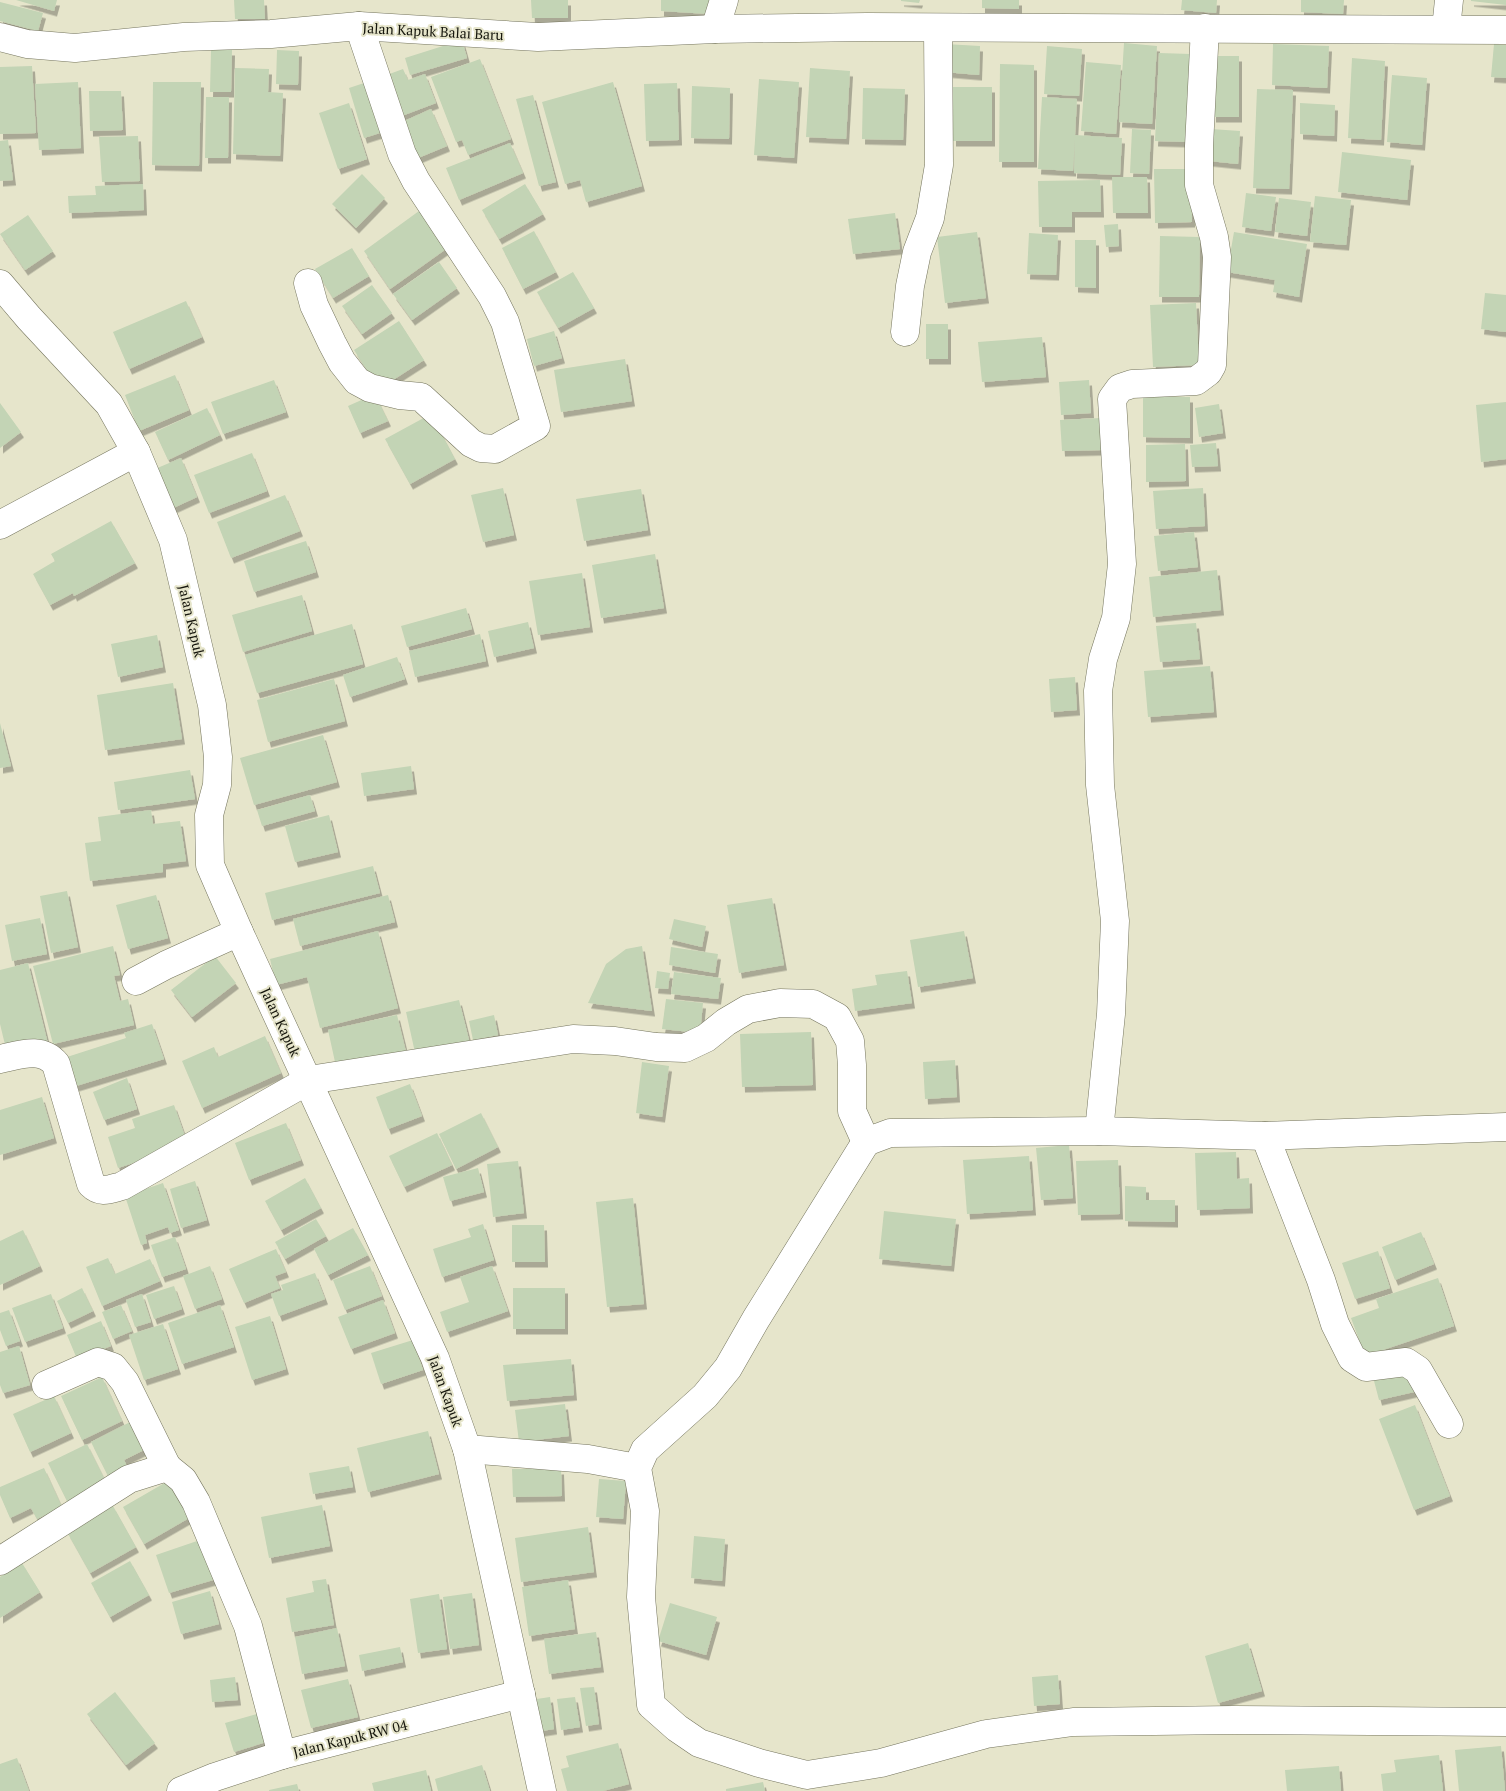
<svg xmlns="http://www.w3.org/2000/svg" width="1506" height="1791" viewBox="0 0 1506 1791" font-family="'PT Serif',serif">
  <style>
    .building { fill: #c3d4b5; filter: url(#shadow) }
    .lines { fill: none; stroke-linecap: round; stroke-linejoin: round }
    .minor-casing { stroke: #75755e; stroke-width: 29 }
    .minor { stroke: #fff; stroke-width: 28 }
    .labels { text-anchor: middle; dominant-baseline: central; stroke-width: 4; stroke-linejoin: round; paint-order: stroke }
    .street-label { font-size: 14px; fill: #15150c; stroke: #e6e5cb }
  </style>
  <defs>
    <filter id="shadow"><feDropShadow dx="3" dy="5.5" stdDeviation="0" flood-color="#0004"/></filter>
  </defs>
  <rect width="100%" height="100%" fill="#e6e5cb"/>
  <g class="building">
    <path d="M16 0H57L54 11Z"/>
    <path d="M234 0H264L265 19H235Z"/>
    <path d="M531 0H568V18H532Z"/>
    <path d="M661 0H710L709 14 661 11Z"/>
    <path d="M901 0H920L919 3 901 1Z"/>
    <path d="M982 0H1019V9L982 8Z"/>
    <path d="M1182 0H1217L1216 13 1181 10Z"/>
    <path d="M1301 0H1344L1343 14 1301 12Z"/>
    <path d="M1471 0H1506V5L1471 1Z"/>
    <path d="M0 2 43 13 38 31 0 21Z"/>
    <path d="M462 40 467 58 410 75 405 58Z"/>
    <path d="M1124 43 1157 46 1152 124 1119 122Z"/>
    <path d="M945 44 980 46 979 75 944 72Z"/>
    <path d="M1273 44 1329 46 1327 88 1272 85Z"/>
    <path d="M1494 44 1506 45V78L1491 77Z"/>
    <path d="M1047 46 1082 49 1079 96 1044 94Z"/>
    <path d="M211 50H232L231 92H210Z"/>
    <path d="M277 50 299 51 298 85 276 84Z"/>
    <path d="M1159 53 1191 54 1188 142 1155 141Z"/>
    <rect x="1213" y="56" width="26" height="61"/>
    <path d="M1352 58 1385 61 1381 140 1348 138Z"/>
    <path d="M480 59 511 139 468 155 462 140 456 142 431 77Z"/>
    <path d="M1086 62 1121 65 1116 134 1081 131Z"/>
    <path d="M1000 64 1034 65V162H999Z"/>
    <path d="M32 66 36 133 0 134V67Z"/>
    <path d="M235 68 269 69 268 92 283 93 280 156 233 154Z"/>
    <path d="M810 68 850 71 846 139 806 137Z"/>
    <path d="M403 69 408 80 425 74 436 103 399 117 384 76Z"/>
    <path d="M1392 75 1427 78 1422 145 1387 142Z"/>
    <path d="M759 79 799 82 794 158 754 155Z"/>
    <path d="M370 81 386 131 364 138 349 88Z"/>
    <path d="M78 82 81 148 39 150 35 84Z"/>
    <path d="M153 82H201L199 166 152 165Z"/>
    <path d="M613 82 642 186 586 202 580 180 565 184 542 102Z"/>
    <path d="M677 83 679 140 646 141 644 84Z"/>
    <path d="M692 86 730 88 729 139 691 138Z"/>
    <rect x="953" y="87" width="39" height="54"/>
    <path d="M863 88 905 89 903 140 862 139Z"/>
    <path d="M1257 89 1293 90 1289 189 1253 188Z"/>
    <path d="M89 91H121L123 130 90 131Z"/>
    <path d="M533 95 556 182 539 186 516 99Z"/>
    <path d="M206 97H229L228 158H205Z"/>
    <path d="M1042 97 1077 99 1075 135 1122 138 1120 175 1074 173 1075 139 1073 171 1038 169Z"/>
    <path d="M349 103 367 159 338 169 319 113Z"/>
    <path d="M1300 103 1335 105 1334 136 1300 134Z"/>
    <path d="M431 109 447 146 418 158 402 122Z"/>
    <path d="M1132 129 1151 130 1149 174 1130 173Z"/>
    <path d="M1211 129 1240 131 1238 164 1209 161Z"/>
    <path d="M138 136 140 181 102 182 99 137Z"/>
    <path d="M8 140 13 180 0 181V141Z"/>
    <path d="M510 143 523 173 459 200 446 168Z"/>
    <path d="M1342 152 1411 160 1407 200 1338 192Z"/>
    <path d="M1154 169H1191L1192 222 1155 223Z"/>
    <path d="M362 174 385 198 356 228 332 204Z"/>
    <path d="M1112 177H1147L1148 213H1113Z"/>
    <path d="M1100 180 1101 212H1072V227H1039L1038 181Z"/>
    <path d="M143 184 144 210 69 213 68 196 96 195 95 186Z"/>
    <path d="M525 184 543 214 499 239 482 210Z"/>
    <path d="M1246 193 1276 197 1271 231 1242 227Z"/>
    <path d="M1315 196 1351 200 1346 245 1310 242Z"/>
    <path d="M1279 198 1311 202 1307 236 1275 232Z"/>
    <path d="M419 211 446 249 390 289 364 251Z"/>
    <path d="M895 213 900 249 853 254 848 219Z"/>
    <path d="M28 215 53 251 25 270 0 234Z"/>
    <path d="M1118 224 1119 246 1106 247 1104 225Z"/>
    <path d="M534 231 556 272 523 289 502 248Z"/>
    <path d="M977 232 986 298 945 303 937 237Z"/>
    <path d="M1234 232 1307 244 1299 297 1273 292 1275 280 1227 272Z"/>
    <path d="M1029 233 1058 235 1056 275 1027 274Z"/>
    <path d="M1160 236 1200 237 1199 297H1159Z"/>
    <path d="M1075 240H1096V288L1075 287Z"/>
    <path d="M352 248 369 276 333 298 315 269Z"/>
    <path d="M439 262 457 288 412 320 393 294Z"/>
    <path d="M573 272 594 308 558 328 537 292Z"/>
    <path d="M372 285 392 313 362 334 342 306Z"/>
    <path d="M1485 293 1506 295V332L1481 329Z"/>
    <path d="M186 301 202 337 129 369 113 332Z"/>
    <path d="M1196 303 1199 365 1153 367 1150 305Z"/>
    <path d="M399 321 424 360 379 389 354 350Z"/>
    <rect x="926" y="324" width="22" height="35"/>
    <path d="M554 331 562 358 534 366 527 339Z"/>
    <path d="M1042 337 1046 377 982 382 978 342Z"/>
    <path d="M625 359 632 401 561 412 554 370Z"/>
    <path d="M175 375 189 410 139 431 125 395Z"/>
    <path d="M274 380 286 412 223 434 211 402Z"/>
    <path d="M1089 380 1091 413 1061 415 1059 382Z"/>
    <path d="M375 394 388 421 360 433 348 406Z"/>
    <path d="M1143 396 1190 397V438L1143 437Z"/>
    <path d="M1506 402V459L1481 462 1476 405Z"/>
    <path d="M0 403 21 432 0 448Z"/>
    <path d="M1219 404 1223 433 1199 437 1195 408Z"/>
    <path d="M207 408 220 435 168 460 155 432Z"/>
    <path d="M431 414 455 459 410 484 385 439Z"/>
    <path d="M1101 418 1102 450 1062 451 1060 420Z"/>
    <path d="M1216 443 1218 466 1192 467 1190 445Z"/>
    <path d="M1185 444 1186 481 1146 482V445Z"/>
    <path d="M252 453 267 491 209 513 194 475Z"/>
    <path d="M181 458 197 497 171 509 155 469Z"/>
    <path d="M503 488 514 535 483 542 471 495Z"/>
    <path d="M1203 488 1205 526 1156 529 1153 491Z"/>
    <path d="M641 489 648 530 584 541 576 499Z"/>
    <path d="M285 495 300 531 231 558 217 522Z"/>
    <path d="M111 521 135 563 74 596 73 593 50 605 33 574 55 561 51 554Z"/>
    <path d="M1194 532 1198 567 1158 571 1154 536Z"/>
    <path d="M306 541 316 572 254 592 244 561Z"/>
    <path d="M655 554 664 608 601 618 592 565Z"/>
    <path d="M1217 570 1221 610 1153 617 1149 577Z"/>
    <path d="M582 573 590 627 538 635 529 581Z"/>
    <path d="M302 595 312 631 243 652 232 615Z"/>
    <path d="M466 608 472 629 407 647 401 626Z"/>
    <path d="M528 622 534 648 494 657 488 631Z"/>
    <path d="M1196 623 1200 659 1160 662 1156 626Z"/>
    <path d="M352 624 363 664 257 693 245 655Z"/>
    <path d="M480 634 486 661 415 677 409 651Z"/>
    <path d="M157 635 163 667 118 677 111 644Z"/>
    <path d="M397 657 405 679 350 697 343 675Z"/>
    <path d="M1210 666 1214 712 1148 717 1144 671Z"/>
    <path d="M1075 677 1077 710 1051 712 1049 679Z"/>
    <path d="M334 679 345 721 268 742 257 700Z"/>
    <path d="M173 683 182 739 105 750 97 695Z"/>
    <path d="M0 723 11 766 0 768Z"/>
    <path d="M323 735 337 782 254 805 240 758Z"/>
    <path d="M411 766 414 789 364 796 361 773Z"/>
    <path d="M190 770 195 799 118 810 114 782Z"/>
    <path d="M310 795 315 811 262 826 257 810Z"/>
    <path d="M151 810 153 824 180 821 186 861 163 864V872L90 881 85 843 101 841 98 817Z"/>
    <path d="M329 815 338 852 295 862 285 826Z"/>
    <path d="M373 866 380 893 272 920 265 893Z"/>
    <path d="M67 891 78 947 51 953 40 896Z"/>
    <path d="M156 895 168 938 128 949 116 905Z"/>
    <path d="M388 895 395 922 300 946 293 919Z"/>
    <path d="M772 898 784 965 739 973 727 905Z"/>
    <path d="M40 918 47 954 12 961 5 925Z"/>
    <path d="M674 919 706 926 702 947 669 939Z"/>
    <path d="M378 931 398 1008 320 1028 307 977 276 985 270 959Z"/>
    <path d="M964 931 973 978 918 987 910 940Z"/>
    <path d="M113 946 120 975 114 976 120 1001 128 999 134 1025 53 1044 33 966Z"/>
    <path d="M642 946 652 1011 588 1003 606 964 626 949Z"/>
    <path d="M671 947 718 954 715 973 669 965Z"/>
    <path d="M215 956 236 983 192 1017 171 990Z"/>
    <path d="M28 963 48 1044 7 1053 0 1024V970Z"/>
    <path d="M657 971 670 973 668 989 655 988Z"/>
    <path d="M907 971 912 1003 855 1011 852 989 877 985 875 975Z"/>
    <path d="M674 972 721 978 718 999 671 994Z"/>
    <path d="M666 999 703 1003 700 1033 662 1029Z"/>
    <path d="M459 1000 470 1044 416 1057 406 1012Z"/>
    <path d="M397 1015 407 1056 337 1071 328 1030Z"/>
    <path d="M494 1015 498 1035 473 1040 469 1021Z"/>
    <path d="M152 1024 164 1059 76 1086 67 1057 126 1038 124 1033Z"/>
    <path d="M811 1032 813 1085 742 1087 740 1034Z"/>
    <path d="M265 1036 281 1073 202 1108 182 1061 214 1047 218 1057Z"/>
    <path d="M955 1060 957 1097 925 1099 923 1062Z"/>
    <path d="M642 1062 669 1066 662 1117 636 1113Z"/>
    <path d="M127 1078 137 1109 104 1120 93 1092Z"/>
    <path d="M410 1084 422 1116 388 1129 376 1097Z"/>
    <path d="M42 1097 54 1138 0 1155V1110Z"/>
    <path d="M174 1105 188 1145 118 1168 108 1137 135 1128 132 1119Z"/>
    <path d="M481 1113 498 1147 456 1169 439 1134Z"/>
    <path d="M286 1123 301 1160 249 1180 235 1143Z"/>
    <path d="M437 1133 452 1165 404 1187 389 1156Z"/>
    <path d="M1069 1145 1073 1198 1041 1200 1036 1148Z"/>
    <path d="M1236 1152 1237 1179 1249 1178 1250 1208 1197 1210 1195 1153Z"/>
    <path d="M1029 1156 1033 1210 967 1214 963 1160Z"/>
    <path d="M1118 1160 1120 1214 1078 1215 1076 1161Z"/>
    <path d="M518 1161 524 1213 493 1217 487 1164Z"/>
    <path d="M478 1168 484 1192 450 1201 443 1177Z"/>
    <path d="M305 1178 321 1208 281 1230 265 1201Z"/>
    <path d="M195 1181 207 1220 181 1228 170 1189Z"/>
    <path d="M163 1183 179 1230 170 1233 168 1227 145 1235 147 1243 141 1245 125 1196Z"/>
    <path d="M1125 1186 1146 1187V1200H1175V1222L1125 1221Z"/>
    <path d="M633 1198 644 1304 607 1307 596 1202Z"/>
    <path d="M884 1211 956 1219 951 1266 879 1259Z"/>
    <path d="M316 1219 326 1236 285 1259 275 1242Z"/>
    <path d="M483 1224 494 1260 442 1277 433 1249 471 1237 468 1229Z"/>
    <path d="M512 1225H544L545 1262H512Z"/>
    <path d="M353 1228 368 1255 328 1275 314 1249Z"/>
    <path d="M23 1230 40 1266 0 1285V1241Z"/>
    <path d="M1421 1232 1434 1264 1395 1280 1382 1247Z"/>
    <path d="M175 1237 186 1269 162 1277 151 1245Z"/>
    <path d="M276 1249 286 1272 275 1276 280 1288 244 1303 229 1269Z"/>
    <path d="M1378 1251 1390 1288 1355 1299 1342 1263Z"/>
    <path d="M108 1258 115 1274 150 1259 160 1281 102 1306 86 1267Z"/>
    <path d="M210 1266 222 1299 195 1309 183 1276Z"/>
    <path d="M370 1266 382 1296 345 1310 333 1280Z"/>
    <path d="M492 1266 508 1311 447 1332 440 1312 469 1302 460 1277Z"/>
    <path d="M315 1273 325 1299 279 1316 271 1294 283 1290 281 1285Z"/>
    <path d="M1438 1278 1454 1326 1365 1356 1351 1318 1379 1308 1376 1299Z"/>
    <path d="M174 1286 182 1309 154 1319 146 1295Z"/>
    <path d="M82 1288 93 1311 68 1323 57 1301Z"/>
    <rect x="513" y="1288" width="52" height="41"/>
    <path d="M51 1294 63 1328 25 1342 12 1308Z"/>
    <path d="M142 1294 151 1322 135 1327 126 1300Z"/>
    <path d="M383 1300 395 1333 351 1349 338 1317Z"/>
    <path d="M121 1305 132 1331 113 1339 102 1312Z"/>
    <path d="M220 1305 234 1347 182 1364 168 1323Z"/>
    <path d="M9 1310 20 1341 6 1346 0 1330V1313Z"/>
    <path d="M270 1316 286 1369 252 1380 235 1327Z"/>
    <path d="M101 1321 111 1346 77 1359 67 1335Z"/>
    <path d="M163 1324 178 1369 144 1380 129 1335Z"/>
    <path d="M413 1340 423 1370 381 1384 371 1353Z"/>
    <path d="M19 1346 30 1385 3 1393 0 1385V1352Z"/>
    <path d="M571 1359 574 1395 507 1401 503 1365Z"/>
    <path d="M1408 1368 1414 1392 1379 1400 1373 1377Z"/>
    <path d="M102 1377 122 1421 82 1440 61 1396Z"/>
    <path d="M54 1396 71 1433 30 1452 13 1414Z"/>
    <path d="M565 1404 569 1436 519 1442 515 1410Z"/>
    <path d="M1415 1405 1450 1496 1414 1510 1379 1419Z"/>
    <path d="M136 1419 150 1447 124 1460 129 1470 110 1480 91 1442Z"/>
    <path d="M428 1431 439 1474 368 1492 357 1448Z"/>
    <path d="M87 1444 107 1484 68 1503 48 1463Z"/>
    <path d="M349 1466 353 1487 313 1494 309 1473Z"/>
    <path d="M44 1468 62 1507 37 1519 31 1508 10 1518 0 1495V1487Z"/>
    <path d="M512 1469H561L562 1496 513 1497Z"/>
    <path d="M599 1479 626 1481 623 1519 596 1517Z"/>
    <path d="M168 1481 189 1518 144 1544 123 1507Z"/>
    <path d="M322 1505 330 1546 269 1558 261 1517Z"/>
    <path d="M113 1506 136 1547 90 1573 67 1532Z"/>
    <path d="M588 1527 594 1572 521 1582 515 1538Z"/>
    <path d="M694 1536 725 1539 722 1581 691 1578Z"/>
    <path d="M200 1540 213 1580 169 1593 156 1555Z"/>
    <path d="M130 1561 149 1595 110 1617 91 1583Z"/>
    <path d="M22 1563 40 1592 0 1618V1577Z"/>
    <path d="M326 1579 334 1625 292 1632 286 1598 314 1592 312 1581Z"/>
    <path d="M568 1580 575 1629 529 1636 522 1587Z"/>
    <path d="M210 1591 219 1624 181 1634 172 1602Z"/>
    <path d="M472 1593 479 1645 450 1649 443 1597Z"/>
    <path d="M439 1594 447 1649 418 1653 410 1599Z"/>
    <path d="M670 1603 717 1617 706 1655 658 1641Z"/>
    <path d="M337 1628 345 1666 302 1674 295 1637Z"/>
    <path d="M596 1632 601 1667 549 1674 544 1639Z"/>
    <path d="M1248 1643 1262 1691 1218 1703 1205 1656Z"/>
    <path d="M400 1647 403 1662 362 1671 359 1655Z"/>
    <path d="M1058 1675 1060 1704 1034 1706 1032 1677Z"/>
    <path d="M235 1677 238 1700 212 1702 210 1680Z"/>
    <path d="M348 1679 358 1717 311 1728 301 1690Z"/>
    <path d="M594 1687 599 1724 586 1726 580 1688Z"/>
    <path d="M115 1692 155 1743 126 1765 87 1714Z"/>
    <path d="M550 1697 554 1729 535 1732 530 1700Z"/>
    <path d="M575 1697 580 1727 561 1730 557 1699Z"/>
    <path d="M257 1714 266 1742 234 1752 225 1723Z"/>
    <path d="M618 1743 629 1784 603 1791H567L561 1769 569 1767 566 1756Z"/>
    <path d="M1501 1746 1505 1791H1459L1455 1750Z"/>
    <path d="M1439 1755 1443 1791H1383L1381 1774 1396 1772 1394 1760Z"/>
    <path d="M17 1758 29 1791H0V1764Z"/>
    <path d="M482 1765 490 1791H438L435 1779Z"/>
    <path d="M1339 1766 1341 1791H1287L1285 1770Z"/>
    <path d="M426 1770 431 1791H374L372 1783Z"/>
    <path d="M763 1782 765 1791H726V1789Z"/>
    <path d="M297 1784 299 1791H269V1790Z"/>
  </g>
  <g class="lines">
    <g class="minor-casing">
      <g id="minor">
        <path d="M715 29 724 0"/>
        <path d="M1446 29 1449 0"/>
        <path d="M0 37 27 44 75 48 184 37 271 34 359 26 538 37 715 29 867 27 1506 30"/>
        <path d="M308 283 314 305 332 343 342 362 357 381 370 388 399 395 421 397 471 443 481 448 495 449 536 426 505 322 492 296 416 181 402 154 359 26"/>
        <path d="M0 284 29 318 109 404 136 452 173 540 212 705 218 757 217 785 209 815 210 865 239 932 435 1358 467 1449 542 1791"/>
        <path d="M905 332 910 286 917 252 930 218 939 165 938 28"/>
        <path d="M0 525 136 452"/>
        <path d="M136 981 166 965 239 932"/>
        <path d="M0 1059C20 1055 41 1046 56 1064L91 1184C101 1194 110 1189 122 1186L309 1080 573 1039 615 1041 656 1047 685 1048 706 1038 726 1022 748 1009 780 1003 813 1004 837 1017 850 1041 852 1065V1111L866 1142 890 1133 1099 1131 1265 1136 1506 1127"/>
        <path d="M1099 1131 1111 1014 1115 921 1100 785 1098 691 1103 659 1116 618 1122 564 1112 399 1120 388 1132 384 1196 381 1208 372 1212 365 1217 257 1214 237 1199 185V146L1205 28"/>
        <path d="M1265 1136 1321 1280 1335 1324 1352 1358 1366 1367 1406 1362 1418 1370 1449 1424"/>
        <path d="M866 1142 756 1319 728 1368 705 1396 645 1450 637 1468 645 1511 641 1597 651 1705 677 1728 699 1743 759 1763 807 1775 881 1763 986 1734 1073 1722 1234 1720 1506 1722"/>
        <path d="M46 1385 98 1362 113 1367 125 1382 167 1467"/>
        <path d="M467 1449 588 1459 637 1468"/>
        <path d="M0 1561 129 1479 167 1467 183 1480 196 1502 248 1626 282 1755"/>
        <path d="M181 1791 215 1777 282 1755 521 1694"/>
      </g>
    </g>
    <use href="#minor" class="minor"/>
  </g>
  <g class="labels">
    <g class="street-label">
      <text transform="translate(433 31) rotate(3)">Jalan Kapuk Balai Baru</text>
      <text transform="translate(192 621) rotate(77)">Jalan Kapuk</text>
      <text transform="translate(281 1022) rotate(65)">Jalan Kapuk</text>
      <text transform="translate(446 1391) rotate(70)">Jalan Kapuk</text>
      <text transform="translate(350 1738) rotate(-14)">Jalan Kapuk RW 04</text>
    </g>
  </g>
</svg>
